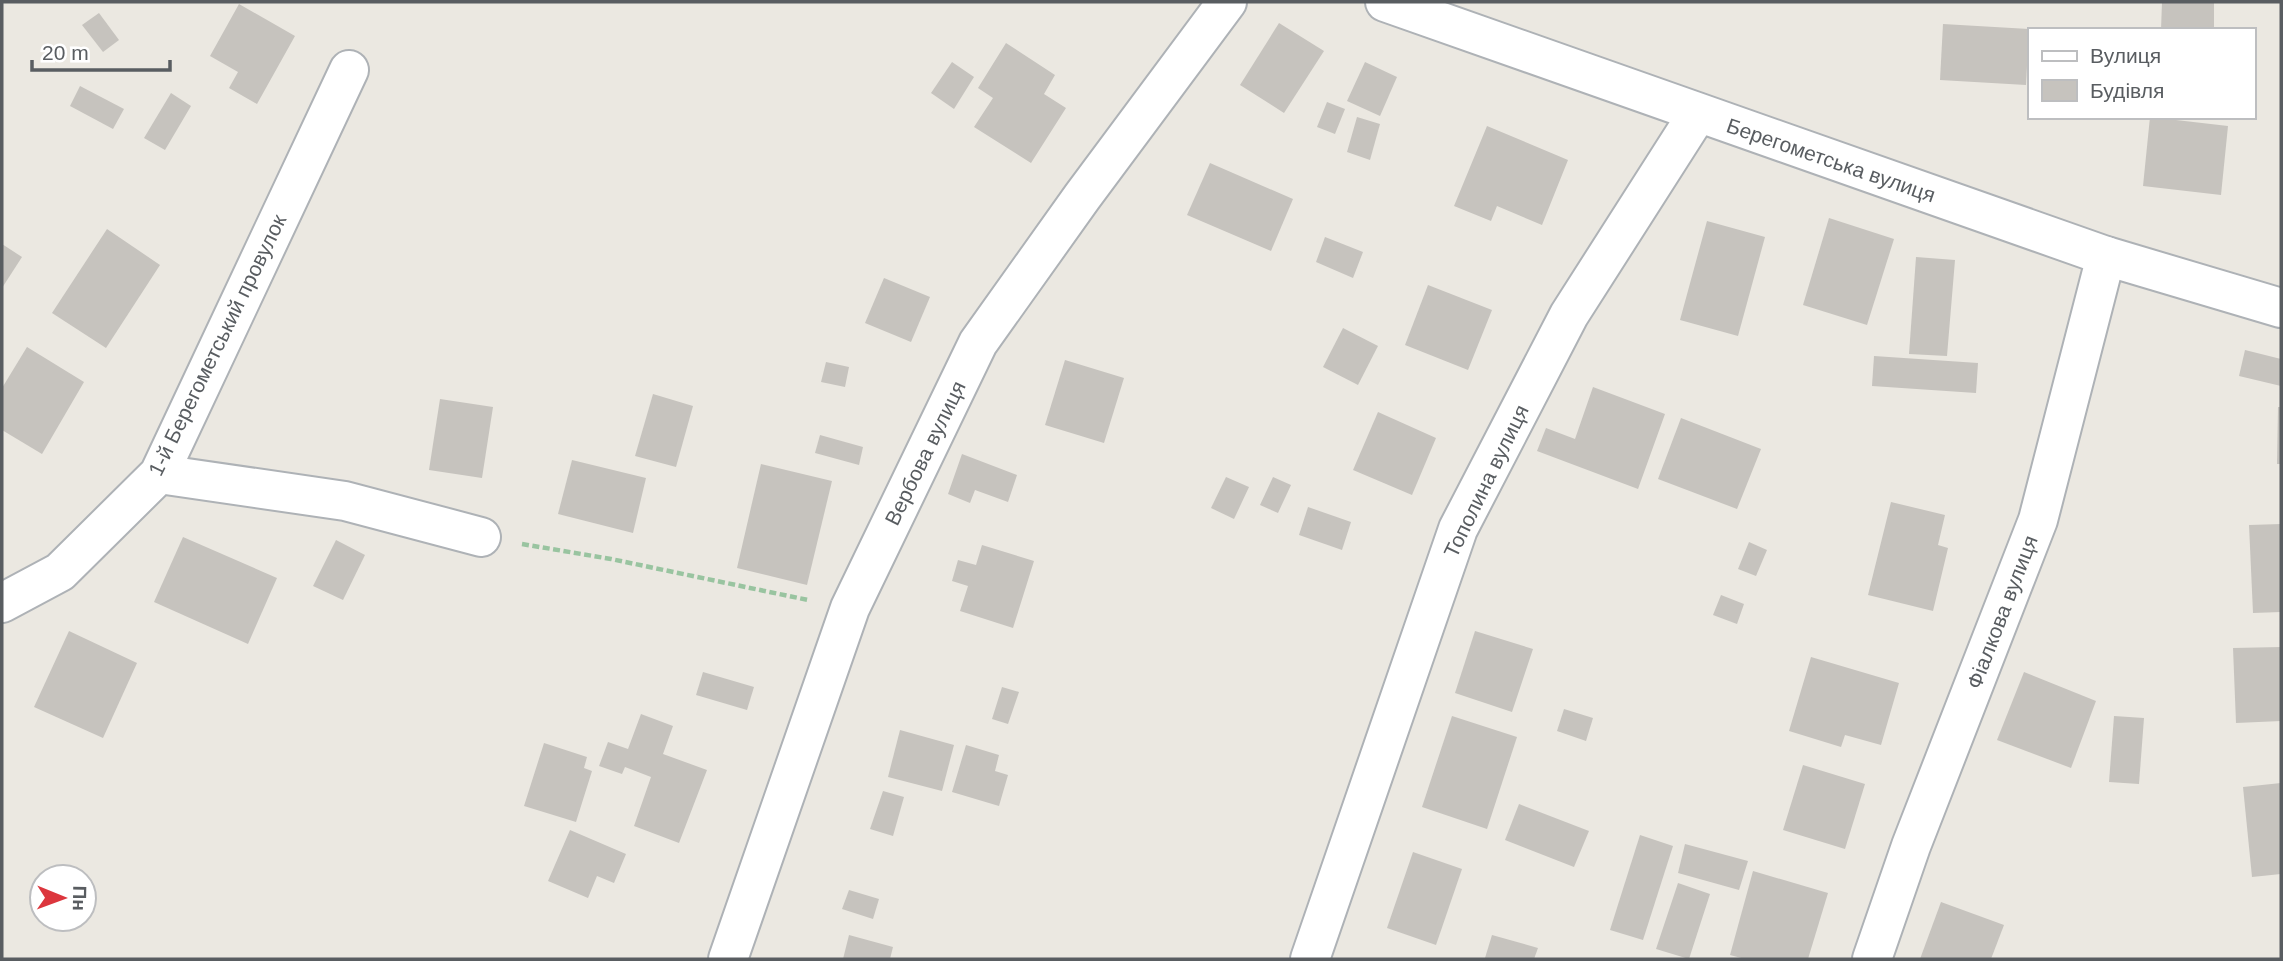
<svg xmlns="http://www.w3.org/2000/svg" width="2283" height="961" viewBox="0 0 2283 961" font-family="Helvetica,sans-serif">
  <style>
    .building { fill: #c6c3be }
    .lines { fill: none; stroke-linecap: round; stroke-linejoin: round }
    .minor-casing { stroke: #aeb2b6; stroke-width: 42 }
    .path { stroke: #99c4a0; stroke-width: 4.5; stroke-dasharray: 7 3.5; stroke-linecap: butt }
    .minor { stroke: #fff; stroke-width: 38 }
    .labels { text-anchor: middle; dominant-baseline: central; stroke-width: 7; stroke-linejoin: round; paint-order: stroke }
    .street-label { font-size: 21px; fill: #595d61; stroke: #fff }
  </style>
  <rect width="100%" height="100%" fill="#ebe8e1"/>
  <g class="building">
    <path d="M2162 2H2214V30H2161Z"/>
    <path d="M239 4 295 36 257 104 229 88 238 72 210 56Z"/>
    <path d="M99 13 119 40 103 52 82 25Z"/>
    <path d="M1279 23 1324 51 1284 113 1240 85Z"/>
    <path d="M1943 24 2029 29 2026 85 1940 80Z"/>
    <path d="M1006 43 1055 75 1044 94 1066 108 1031 163 974 127 993 98 978 88Z"/>
    <path d="M952 62 974 77 954 109 931 93Z"/>
    <path d="M1365 62 1397 77 1380 116 1347 101Z"/>
    <path d="M80 86 124 109 113 129 70 106Z"/>
    <path d="M171 93 191 106 165 150 144 138Z"/>
    <path d="M1327 102 1345 109 1335 134 1317 127Z"/>
    <path d="M1357 117 1380 124 1370 160 1347 152Z"/>
    <path d="M2150 117 2228 126 2221 195 2143 186Z"/>
    <path d="M1487 126 1568 160 1542 225 1497 206 1491 221 1454 206Z"/>
    <path d="M1210 163 1293 199 1271 251 1187 215Z"/>
    <path d="M1829 218 1894 239 1867 325 1803 305Z"/>
    <path d="M1707 221 1765 237 1738 336 1680 320Z"/>
    <path d="M107 229 160 265 106 348 52 313Z"/>
    <path d="M1325 237 1363 252 1353 278 1316 262Z"/>
    <path d="M2 244 22 257 2 288Z"/>
    <path d="M1916 257 1955 260 1947 356 1909 354Z"/>
    <path d="M884 278 930 297 911 342 865 323Z"/>
    <path d="M1428 285 1492 310 1468 370 1405 345Z"/>
    <path d="M1343 328 1378 346 1358 385 1323 367Z"/>
    <path d="M27 347 84 382 42 454 2 430V388Z"/>
    <path d="M2245 350 2281 359V386L2239 376Z"/>
    <path d="M1874 356 1978 363 1976 393 1872 386Z"/>
    <path d="M1065 360 1124 378 1104 443 1045 425Z"/>
    <path d="M826 362 849 367 845 387 821 382Z"/>
    <path d="M1593 387 1665 414 1638 489 1537 451 1546 428 1575 439Z"/>
    <path d="M653 394 693 406 676 467 635 456Z"/>
    <path d="M440 399 493 407 482 478 429 470Z"/>
    <path d="M2278 407H2281V464H2277Z"/>
    <path d="M1378 412 1436 438 1412 495 1353 470Z"/>
    <path d="M1681 418 1761 449 1737 509 1658 479Z"/>
    <path d="M820 435 863 447 859 465 815 453Z"/>
    <path d="M962 454 1017 475 1008 502 975 490 970 503 948 494Z"/>
    <path d="M572 460 646 478 633 533 558 514Z"/>
    <path d="M761 464 832 481 807 585 737 568Z"/>
    <path d="M1226 477 1249 487 1234 519 1211 508Z"/>
    <path d="M1273 477 1291 485 1278 513 1260 505Z"/>
    <path d="M1891 502 1945 515 1938 545 1948 548 1933 611 1868 595Z"/>
    <path d="M1308 507 1351 522 1342 550 1299 535Z"/>
    <path d="M2281 524V612L2253 613 2249 525Z"/>
    <path d="M183 537 277 578 248 644 154 602Z"/>
    <path d="M336 540 365 555 343 600 313 586Z"/>
    <path d="M1749 542 1767 550 1756 576 1738 569Z"/>
    <path d="M982 545 1034 561 1013 628 960 611 968 586 952 581 958 560 976 565Z"/>
    <path d="M1721 595 1744 604 1737 624 1713 615Z"/>
    <path d="M69 631 137 663 103 738 34 707Z"/>
    <path d="M1475 631 1533 649 1512 712 1455 693Z"/>
    <path d="M2281 647V721L2236 723 2233 648Z"/>
    <path d="M1811 657 1899 683 1881 745 1845 735 1841 747 1789 731Z"/>
    <path d="M703 672 754 687 747 710 696 695Z"/>
    <path d="M2024 672 2096 701 2071 768 1997 740Z"/>
    <path d="M1002 687 1019 692 1008 724 992 719Z"/>
    <path d="M1564 709 1593 718 1586 741 1557 731Z"/>
    <path d="M641 714 673 726 663 754 707 770 679 843 634 826 651 777 625 767 622 774 599 766 608 742 628 749Z"/>
    <path d="M1452 716 1517 737 1487 829 1422 807Z"/>
    <path d="M2114 716 2144 718 2139 784 2109 782Z"/>
    <path d="M900 730 954 745 942 791 888 777Z"/>
    <path d="M544 743 587 757 584 768 592 771 576 822 524 806Z"/>
    <path d="M966 745 999 755 995 771 1008 775 999 806 952 792Z"/>
    <path d="M1803 765 1865 784 1845 849 1783 830Z"/>
    <path d="M2281 783V874L2252 877 2243 787Z"/>
    <path d="M883 791 904 797 893 836 870 829Z"/>
    <path d="M1519 804 1589 831 1574 867 1505 840Z"/>
    <path d="M570 830 626 854 614 883 597 876 588 898 548 881Z"/>
    <path d="M1640 835 1673 846 1643 940 1610 930Z"/>
    <path d="M1685 844 1748 861 1739 890 1678 873Z"/>
    <path d="M1413 852 1462 869 1436 945 1387 928Z"/>
    <path d="M1753 871 1828 893 1808 959H1745L1730 955Z"/>
    <path d="M1678 883 1710 894 1689 959 1656 949Z"/>
    <path d="M849 890 879 899 873 919 842 909Z"/>
    <path d="M1941 902 2004 925 1991 959H1920Z"/>
    <path d="M849 935 893 947 890 959H843Z"/>
    <path d="M1492 935 1538 948 1534 959 1485 958Z"/>
  </g>
  <g class="lines">
    <g class="minor-casing">
      <g id="minor">
        <path d="M1385 2 2106 256 2281 308"/>
        <path d="M159 474 345 501 481 537"/>
        <path d="M2 603 60 572 159 474 349 70"/>
        <path d="M728 959 850 608 978 343 1082 197 1227 2"/>
        <path d="M1310 959 1458 529 1569 315 1698 113"/>
        <path d="M1872 959 1911 846 2038 520 2106 256"/>
      </g>
    </g>
    <path class="path" d="M522 544 611 559 808 600"/>
    <use href="#minor" class="minor"/>
  </g>
  <g class="labels">
    <g class="street-label">
      <text transform="translate(1831 160) rotate(19)">Берегометська вулиця</text>
      <text transform="translate(217 345) rotate(-64)">1-й Берегометський провулок</text>
      <text transform="translate(925 453) rotate(-64)">Вербова вулиця</text>
      <text transform="translate(1486 481) rotate(-64)">Тополина вулиця</text>
      <text transform="translate(2002 612) rotate(-69)">Фіалкова вулиця</text>
    </g>
  </g>
  <rect width="2283" height="961" fill="none" stroke="#595d61" stroke-width="7"/>
  <rect x="2028" y="28" width="228" height="91" fill="#ffffff" stroke="#bdbec0" stroke-width="2"/>
  <rect x="2042" y="51" width="35" height="10" fill="#ffffff" stroke="#bdbec0" stroke-width="2"/>
  <text x="2090" y="63" font-size="21" fill="#595d61">Вулиця</text>
  <rect x="2042" y="80" width="35" height="21" fill="#c6c3be" stroke="#bdbec0" stroke-width="2"/>
  <text x="2090" y="98" font-size="21" fill="#595d61">Будівля</text>
  <g transform="translate(63 898) rotate(91)"><circle r="33" fill="#ffffff" stroke="#bdbec0" stroke-width="2"/>
  <path d="M0-5L12 26L0 18L-12 26Z" fill="#dc363d"/>
  <text y="-10" font-size="19" font-weight="bold" text-anchor="middle" fill="#595d61">Пн</text>
  </g>
  <path d="M32 60v10h138v-10" fill="none" stroke="#595d61" stroke-width="3.5"/>
  <text x="42" y="60" font-size="21" fill="#595d61" stroke="#ffffff" stroke-width="5" paint-order="stroke">20 m</text>
</svg>
